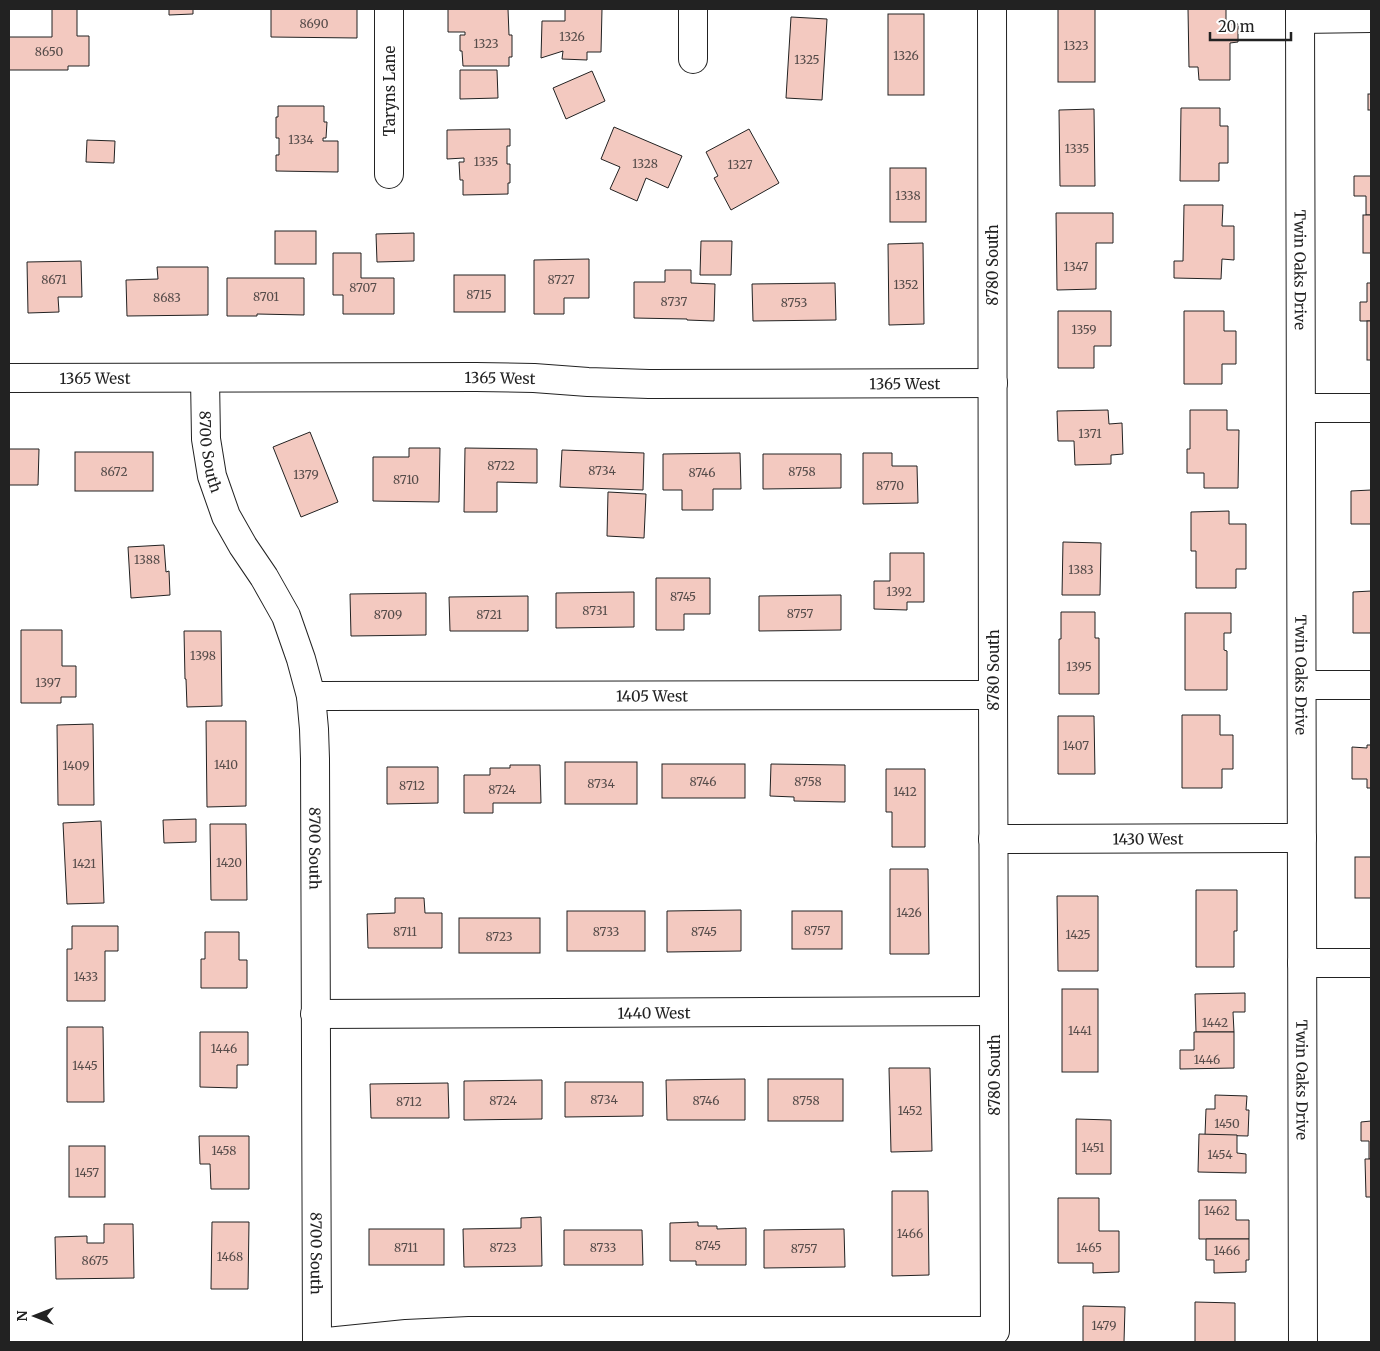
<svg xmlns="http://www.w3.org/2000/svg" width="1380" height="1351" viewBox="0 0 1380 1351" font-family="Merriweather,serif">
  <style>
    .building { fill: #f3c9c0; stroke: #222 }
    .lines { fill: none; stroke-linecap: round; stroke-linejoin: round }
    .minor-casing { stroke: #222; stroke-width: 30 }
    .minor { stroke: #fff; stroke-width: 28 }
    .labels { text-anchor: middle; dominant-baseline: central; stroke-width: 4; stroke-linejoin: round; paint-order: stroke }
    .number-label { font-size: 12px; fill: #564c4a }
    .street-label { font-size: 15px; fill: #222; stroke: #fff }
  </style>
  <rect width="100%" height="100%" fill="#fff"/>
  <g class="building">
    <path d="M52 9H77V36H89V66H68V70H9V37H52Z"/>
    <path d="M169 9H193V14L169 15Z"/>
    <path d="M271 9H357V38L271 37Z"/>
    <path d="M448 9H508L509 35H512V57H509V66H463L462 51H460V35H465V32H448Z"/>
    <path d="M565 9H602L601 52H587V60L562 59 563 51 541 58 542 21H565Z"/>
    <rect x="1058" y="9" width="37" height="73"/>
    <path d="M1188 9H1226V24H1238V42L1230 43V80H1199L1198 67H1189Z"/>
    <rect x="888" y="14" width="36" height="81"/>
    <path d="M791 17 827 19 822 100 786 98Z"/>
    <path d="M460 70H497L498 98 460 99Z"/>
    <path d="M592 71 605 101 566 119 553 88Z"/>
    <rect x="1368" y="94" width="3" height="16"/>
    <path d="M278 106H324V122H327L326 138H323V141H338V172L276 171V155H279V138H276V117H278Z"/>
    <path d="M1181 108H1220V126H1228V163H1219V181H1180Z"/>
    <path d="M1094 109 1095 186H1060L1059 110Z"/>
    <path d="M614 127 682 156 668 188 646 178 637 201 610 189 620 167 601 159Z"/>
    <path d="M510 129V146H507V164H510V183H508V194L463 195V180H460L459 162H464V158L447 159V130Z"/>
    <path d="M749 129 779 183 731 210 714 178 718 176 706 152Z"/>
    <path d="M87 140 115 141 114 163 86 162Z"/>
    <rect x="890" y="168" width="36" height="54"/>
    <path d="M1354 176H1371V215H1366V196H1354Z"/>
    <path d="M1184 205H1223L1222 226H1234V260L1222 259 1221 279 1174 278V261H1183Z"/>
    <path d="M1056 213H1113V243H1096V289L1057 290Z"/>
    <rect x="1363" y="215" width="8" height="38"/>
    <rect x="275" y="231" width="41" height="33"/>
    <path d="M414 233V261L377 262 376 234Z"/>
    <path d="M701 241H732L731 275H700Z"/>
    <path d="M923 243 924 324 889 325 888 244Z"/>
    <path d="M333 253H361V278H394V314H343V295H333Z"/>
    <path d="M589 259V298H564V314H534V260Z"/>
    <path d="M81 261 82 297H58L59 312 28 313 27 262Z"/>
    <path d="M157 267H208V315L127 316 126 280 158 279Z"/>
    <path d="M665 270H691V283L715 284 714 321 687 320V319L634 318V282H665Z"/>
    <rect x="454" y="275" width="51" height="37"/>
    <path d="M227 278H304V315L257 314V316H227Z"/>
    <path d="M835 283 836 320 753 321 752 284Z"/>
    <path d="M1367 283H1371V321H1360V302H1367Z"/>
    <path d="M1058 311H1111V346H1094V368H1058Z"/>
    <path d="M1184 311H1224V331H1236V364H1222V384H1184Z"/>
    <rect x="1367" y="321" width="4" height="39"/>
    <path d="M1108 410 1109 424 1122 423 1123 454 1111 455V464L1075 465 1074 441H1058L1057 411Z"/>
    <path d="M1190 410H1227V430H1239L1238 488H1204V473H1187V449H1190Z"/>
    <path d="M310 432 338 502 301 517 273 447Z"/>
    <path d="M409 448H440L439 502 373 501V457H409Z"/>
    <path d="M465 448 537 449V483L497 482V512H464Z"/>
    <path d="M9 449H39L38 485H9Z"/>
    <path d="M562 450 644 453 643 490 560 487Z"/>
    <rect x="75" y="452" width="78" height="39"/>
    <path d="M740 453 741 489H713V510H682V490H663V454Z"/>
    <path d="M863 453H892V466H917L918 503 863 504Z"/>
    <path d="M763 454H841V488L763 489Z"/>
    <path d="M1371 490V524H1351V491Z"/>
    <path d="M608 492 646 494 644 538 607 536Z"/>
    <path d="M1229 511V524H1246V569H1236V588H1196V551H1191V512Z"/>
    <path d="M1063 542 1101 543 1100 595H1062Z"/>
    <path d="M164 545 166 572 169 571 170 595 131 598 128 547Z"/>
    <path d="M890 553H924V602H907V610L874 609V581H890Z"/>
    <path d="M656 578H710V614H684V630H656Z"/>
    <path d="M1371 591V633H1353V592Z"/>
    <path d="M634 592V627L556 628V593Z"/>
    <path d="M426 593V635L351 636 350 594Z"/>
    <path d="M841 595V630L759 631V596Z"/>
    <path d="M528 596V631H450L449 597Z"/>
    <path d="M1061 612H1095V638H1099V694H1059V639H1061Z"/>
    <path d="M1185 613H1231V633H1224V650L1227 651V690H1185Z"/>
    <path d="M21 630H62V666H76V697H61V703H21Z"/>
    <path d="M184 631H221L222 706 187 707 186 679H185Z"/>
    <path d="M1182 715H1220V735H1233V769H1222V788H1182Z"/>
    <path d="M1058 716H1094L1095 774H1058Z"/>
    <path d="M206 721H246V806L207 807Z"/>
    <path d="M93 724 94 805H58L57 725Z"/>
    <path d="M1367 745H1371V788H1367V779H1352V747L1367 748Z"/>
    <rect x="565" y="762" width="72" height="42"/>
    <rect x="662" y="764" width="83" height="34"/>
    <path d="M771 764 845 765V802L794 801V797L770 796Z"/>
    <path d="M510 765H540L541 803H493V813H464V775H490V768H510Z"/>
    <path d="M387 767H438V803L387 804Z"/>
    <path d="M886 769H925V847H892V812H886Z"/>
    <path d="M196 819V842L164 843 163 820Z"/>
    <path d="M101 821 104 903 67 904 63 823Z"/>
    <path d="M210 824H246L247 900H211Z"/>
    <rect x="1355" y="857" width="16" height="41"/>
    <path d="M890 869H928L929 954H890Z"/>
    <path d="M1196 890H1237V931H1234V967H1196Z"/>
    <path d="M1057 896H1098V971H1058Z"/>
    <path d="M395 898H424L425 913H442V948H368L367 914 395 913Z"/>
    <path d="M741 910V951L667 952V911Z"/>
    <rect x="567" y="911" width="78" height="40"/>
    <rect x="792" y="911" width="50" height="38"/>
    <rect x="459" y="918" width="81" height="35"/>
    <path d="M72 926H118V951H105V1001H67V949H72Z"/>
    <path d="M205 932H239V960H247V988H201V959H205Z"/>
    <rect x="1062" y="989" width="36" height="83"/>
    <path d="M1245 993V1012H1233L1234 1032H1196L1195 994Z"/>
    <path d="M67 1027H103L104 1102H67Z"/>
    <path d="M200 1032H248V1065H237V1088L200 1087Z"/>
    <path d="M1194 1032H1234V1068L1180 1069V1050H1194Z"/>
    <path d="M889 1068H930L932 1151 891 1152Z"/>
    <path d="M745 1079V1120H667L666 1080Z"/>
    <rect x="768" y="1079" width="75" height="42"/>
    <path d="M542 1080V1119L464 1120V1081Z"/>
    <path d="M565 1082H643V1116L565 1117Z"/>
    <path d="M448 1083 449 1118H371L370 1084Z"/>
    <path d="M1215 1095 1247 1096 1246 1110H1249L1248 1136 1205 1135 1206 1109H1215Z"/>
    <path d="M1076 1119 1111 1120V1174H1076Z"/>
    <path d="M1371 1121V1159H1369V1141H1361V1122Z"/>
    <path d="M1199 1134 1237 1135V1153L1246 1154V1173L1198 1172Z"/>
    <path d="M199 1136H249V1189H211L210 1164H200Z"/>
    <rect x="69" y="1146" width="36" height="51"/>
    <path d="M1365 1159H1371V1197H1366Z"/>
    <path d="M892 1191H928L929 1275 892 1276Z"/>
    <path d="M1058 1198H1099V1231H1119V1272L1093 1273V1263H1058Z"/>
    <path d="M1199 1200H1236V1220H1249V1239H1199Z"/>
    <path d="M541 1217 542 1266 464 1267 463 1229 521 1228V1218Z"/>
    <path d="M212 1222H249L248 1289H211Z"/>
    <path d="M698 1222V1226H717V1229L746 1228V1265H696V1261H670V1223Z"/>
    <path d="M104 1224H133L134 1278 56 1279 55 1237 87 1236V1243H104Z"/>
    <rect x="369" y="1229" width="75" height="36"/>
    <path d="M844 1229 845 1267 764 1268V1230Z"/>
    <path d="M564 1230H642L643 1265H564Z"/>
    <path d="M1206 1239H1249V1260H1246V1272L1214 1273V1260H1206Z"/>
    <path d="M1195 1302 1235 1303V1342H1195Z"/>
    <path d="M1083 1306 1125 1307 1124 1342H1083Z"/>
  </g>
  <g class="lines">
    <g class="minor-casing">
      <g id="minor">
        <path d="M389 9V174"/>
        <path id="s1" d="M1300 9 1303 1342"/>
        <path d="M1300 19 1371 18"/>
        <path d="M693 59V9"/>
        <path id="s2" d="M9 378 476 377 534 378 588 382 649 384 993 383"/>
        <path id="s3" d="M205 378 206 439 212 476 226 516 243 546 264 577 286 616 301 659 311 696 314 729 315 759 317 1342"/>
        <path d="M1301 408H1371"/>
        <path d="M1303 685H1371"/>
        <path id="s4" d="M311 696 993 695"/>
        <path id="s5" d="M993 839 1302 838"/>
        <path d="M1302 963H1371"/>
        <path id="s6" d="M315 1014 993 1011"/>
        <path d="M327 1342 406 1334 469 1331H995L993 695 992 9"/>
      </g>
    </g>
    <use href="#minor" class="minor"/>
  </g>
  <g class="labels">
    <g class="number-label">
      <text x="314" y="23">8690</text>
      <text x="572" y="36">1326</text>
      <text x="486" y="43">1323</text>
      <text x="1076" y="45">1323</text>
      <text x="49" y="51">8650</text>
      <text x="906" y="55">1326</text>
      <text x="807" y="59">1325</text>
      <text x="301" y="139">1334</text>
      <text x="1077" y="148">1335</text>
      <text x="486" y="161">1335</text>
      <text x="645" y="163">1328</text>
      <text x="740" y="164">1327</text>
      <text x="908" y="195">1338</text>
      <text x="1076" y="266">1347</text>
      <text x="54" y="279">8671</text>
      <text x="561" y="279">8727</text>
      <text x="906" y="284">1352</text>
      <text x="363" y="287">8707</text>
      <text x="479" y="294">8715</text>
      <text x="266" y="296">8701</text>
      <text x="167" y="297">8683</text>
      <text x="674" y="301">8737</text>
      <text x="794" y="302">8753</text>
      <text x="1084" y="329">1359</text>
      <text x="1090" y="433">1371</text>
      <text x="501" y="465">8722</text>
      <text x="602" y="470">8734</text>
      <text x="114" y="471">8672</text>
      <text x="802" y="471">8758</text>
      <text x="702" y="472">8746</text>
      <text x="306" y="474">1379</text>
      <text x="406" y="479">8710</text>
      <text x="890" y="485">8770</text>
      <text x="147" y="559">1388</text>
      <text x="1081" y="569">1383</text>
      <text x="899" y="591">1392</text>
      <text x="683" y="596">8745</text>
      <text x="595" y="610">8731</text>
      <text x="800" y="613">8757</text>
      <text x="388" y="614">8709</text>
      <text x="489" y="614">8721</text>
      <text x="203" y="655">1398</text>
      <text x="1079" y="666">1395</text>
      <text x="48" y="682">1397</text>
      <text x="1076" y="745">1407</text>
      <text x="226" y="764">1410</text>
      <text x="76" y="765">1409</text>
      <text x="703" y="781">8746</text>
      <text x="808" y="781">8758</text>
      <text x="601" y="783">8734</text>
      <text x="412" y="785">8712</text>
      <text x="502" y="789">8724</text>
      <text x="905" y="791">1412</text>
      <text x="229" y="862">1420</text>
      <text x="84" y="863">1421</text>
      <text x="909" y="912">1426</text>
      <text x="817" y="930">8757</text>
      <text x="405" y="931">8711</text>
      <text x="606" y="931">8733</text>
      <text x="704" y="931">8745</text>
      <text x="1078" y="934">1425</text>
      <text x="499" y="936">8723</text>
      <text x="86" y="976">1433</text>
      <text x="1215" y="1022">1442</text>
      <text x="1080" y="1030">1441</text>
      <text x="224" y="1048">1446</text>
      <text x="1207" y="1059">1446</text>
      <text x="85" y="1065">1445</text>
      <text x="604" y="1099">8734</text>
      <text x="503" y="1100">8724</text>
      <text x="706" y="1100">8746</text>
      <text x="806" y="1100">8758</text>
      <text x="409" y="1101">8712</text>
      <text x="910" y="1110">1452</text>
      <text x="1227" y="1123">1450</text>
      <text x="1093" y="1147">1451</text>
      <text x="224" y="1150">1458</text>
      <text x="1220" y="1154">1454</text>
      <text x="87" y="1172">1457</text>
      <text x="1217" y="1210">1462</text>
      <text x="910" y="1233">1466</text>
      <text x="708" y="1245">8745</text>
      <text x="406" y="1247">8711</text>
      <text x="503" y="1247">8723</text>
      <text x="603" y="1247">8733</text>
      <text x="1089" y="1247">1465</text>
      <text x="804" y="1248">8757</text>
      <text x="1227" y="1250">1466</text>
      <text x="230" y="1256">1468</text>
      <text x="95" y="1260">8675</text>
      <text x="1104" y="1325">1479</text>
    </g>
    <g class="street-label">
      <text transform="translate(389 91) rotate(-90)">Taryns Lane</text>
      <text transform="translate(992 265) rotate(-90)">8780 South</text>
      <text stroke="none"><textPath href="#s1" startOffset="261">Twin Oaks Drive</textPath></text>
      <text stroke="none"><textPath href="#s2" startOffset="86">1365 West</textPath></text>
      <text stroke="none"><textPath href="#s2" startOffset="491">1365 West</textPath></text>
      <text stroke="none"><textPath href="#s2" startOffset="896">1365 West</textPath></text>
      <text stroke="none"><textPath href="#s3" startOffset="74">8700 South</textPath></text>
      <text transform="translate(993 670) rotate(-90)">8780 South</text>
      <text stroke="none"><textPath href="#s1" startOffset="666">Twin Oaks Drive</textPath></text>
      <text stroke="none"><textPath href="#s4" startOffset="341">1405 West</textPath></text>
      <text stroke="none"><textPath href="#s5" startOffset="155">1430 West</textPath></text>
      <text stroke="none"><textPath href="#s3" startOffset="494">8700 South</textPath></text>
      <text stroke="none"><textPath href="#s6" startOffset="339">1440 West</textPath></text>
      <text transform="translate(994 1075) rotate(-90)">8780 South</text>
      <text stroke="none"><textPath href="#s1" startOffset="1071">Twin Oaks Drive</textPath></text>
      <text stroke="none"><textPath href="#s3" startOffset="899">8700 South</textPath></text>
    </g>
  </g>
  <rect width="1380" height="1351" fill="none" stroke="#222222" stroke-width="20"/>
  <g transform="translate(35 1316) rotate(270)" stroke="#ffffff" stroke-width="4" paint-order="stroke">
  <path d="M0-4L9 19L0 12L-9 19Z" fill="#222222"/>
  <text y="-8" font-size="14" font-weight="bold" text-anchor="middle" fill="#222222">N</text>
  </g>
  <path d="M1210 32v8h81v-8" fill="none" stroke="#222222" stroke-width="2.5"/>
  <text x="1218" y="32" font-size="15" fill="#222222" stroke="#ffffff" stroke-width="4" paint-order="stroke">20 m</text>
</svg>
